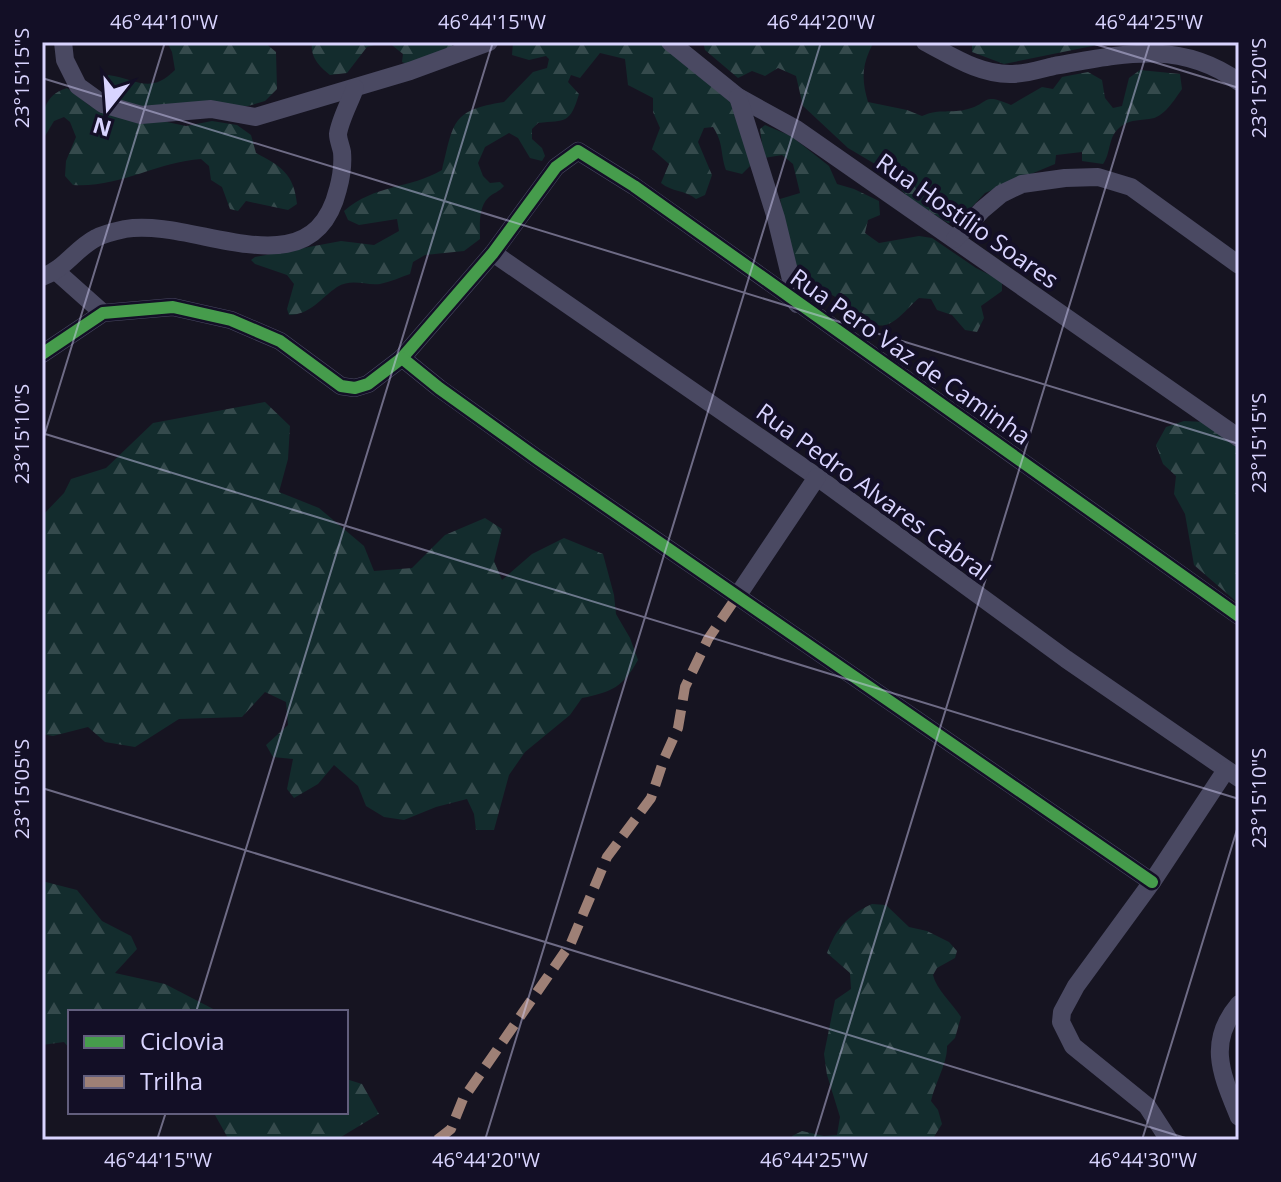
<svg xmlns="http://www.w3.org/2000/svg" width="1281" height="1182" viewBox="0 0 1281 1182" font-family="'Open Sans',sans-serif">
  <style>
    .forest { fill: url(#forest-firs) }
    .lines { fill: none; stroke-linecap: round; stroke-linejoin: round }
    .street { stroke: #4a4962; stroke-width: 18 }
    .quiet { stroke: #9e8076; stroke-width: 10; stroke-dasharray: 20 10; stroke-linecap: butt }
    .cycleway-casing { stroke: #130f26; stroke-width: 17 }
    .cycleway { stroke: #469c4c; stroke-width: 12 }
    .ticks { fill: none; stroke: #d9d4ff; stroke-width: 2; stroke-opacity: 0.45 }
    .labels { text-anchor: middle; dominant-baseline: central; stroke-width: 8; stroke-linejoin: round; paint-order: stroke }
    .street-label { font-size: 24px; fill: #d9d4ff; stroke: #130f26 }
    .neatline { fill: none; stroke: #d9d4ff; stroke-width: 3 }
    .ticks-label { font-size: 20px; text-anchor: middle; fill: #d9d4ff }
  </style>
  <defs>
    <pattern id="forest-firs" width="22" height="20" patternUnits="userSpaceOnUse" patternTransform="scale(2)"><rect width="22" height="20" fill="#132c2d"/><path d="M5 1l3.5 6h-7zM16 11l3.5 6h-7z" fill="#354a4c"/></pattern>
  </defs>
  <rect width="100%" height="100%" fill="#161421"/>
  <g class="forest">
    <path d="M167 42H264L276 52 277 89 265 101 248 106 142 108 117 101 105 86 108 75C137 79 150 95 175 70L172 52Z"/>
    <path d="M312 42H386L367 47 347 73 330 75C319 66 310 57 312 42Z"/>
    <path d="M388 42H453L454 43 449 51 409 65 402 62 403 54Z"/>
    <path d="M513 42H658L730 101 751 165 742 174 726 170C720 153 724 144 713 127L704 128 698 142 712 175 705 195 696 199C685 190 672 192 661 183L669 164 652 149 660 128 653 112V98L628 85 625 59 600 53 580 78 571 75 568 82 579 94C570 124 566 120 538 123L532 129V139L542 148 545 156 542 161 530 158 518 138 509 133 485 147 478 163 483 176 490 183 500 182 504 186C499 192 493 193 488 198 478 208 480 226 480 239L464 251 425 255 413 262 410 274C401 277 390 282 380 284 366 286 352 278 337 287 321 298 310 315 289 315L287 309 294 284 287 275 255 264 251 260 255 257 341 241 374 245 399 231 397 219 359 225 348 220 344 211C375 184 410 189 442 170 454 122 451 110 504 102L533 72 547 68 549 59 546 56 529 60 512 55Z"/>
    <path d="M703 42H874C862 63 861 79 868 102L907 110 922 116C940 108 951 114 968 109 990 103 982 92 1011 105L1042 87 1053 89 1062 77 1088 72 1102 80 1105 98 1113 108 1122 106 1129 78 1140 70 1180 74 1182 89C1174 100 1164 118 1149 119 1136 121 1129 119 1118 129 1108 138 1111 153 1103 164L1082 161V152L1056 155 1055 164 985 193 957 223H948L910 199 880 167 848 148 803 106 796 76 778 68 765 76 752 71 738 78 705 50Z"/>
    <path d="M972 42H1112L1004 64 972 52Z"/>
    <path d="M67 88 90 106 137 120 167 122 186 126 212 121 237 125 251 135 256 153C281 166 294 174 297 204L288 210 246 201 238 211 230 209 222 187 211 180 209 166 201 159C157 162 119 188 73 185L65 176 66 161 76 137 70 122 64 117 54 121 42 141C42 117 41 96 67 88Z"/>
    <path d="M765 125 791 136 829 166 837 184 854 189 879 201 880 215 868 220 865 233 879 243 919 236 932 238 976 268 1002 281V291L981 306 984 318 977 332 965 330 952 315 937 310 931 299 919 298C909 306 897 323 885 325 867 329 856 308 844 301 840 298 836 298 832 295 819 288 809 278 796 270L780 199 800 193 793 164 782 155 764 158 760 129Z"/>
    <path d="M265 402 290 426 288 459 279 492 319 508 364 546 374 571 412 568 445 535 485 518 502 529 494 561 502 580 532 554 564 538 603 554 614 595 616 614 630 638 638 660C623 687 612 692 582 698L570 715 525 752 509 775 494 830H476L474 814 467 799 436 807 404 820 384 817 366 806 358 786 334 765 318 784 294 798 287 789 293 759 273 757 266 745 288 725 286 702 265 692 242 717 179 719 135 747 105 742 88 727 53 736 42 734V516L64 493 71 479 106 468 153 423Z"/>
    <path d="M1184 421 1205 422 1239 447V604L1194 565 1185 514 1174 494 1176 476 1163 464 1156 445 1166 427Z"/>
    <path d="M42 881 77 890 102 921 131 936 137 949 115 973 165 984 219 1012H70V1049L64 1042 42 1045Z"/>
    <path d="M872 904 886 905 909 927 927 931 949 942 957 951 955 958 937 968 933 975C936 989 952 1003 961 1017L955 1038 947 1046C948 1062 935 1083 931 1101L938 1110 942 1124 932 1140H792V1136L802 1131 824 1136 837 1135 840 1117 827 1075 824 1054 835 1000 851 989 850 973 827 953C836 928 848 915 872 904Z"/>
    <path d="M346 1079 362 1084 379 1114 336 1140H229L215 1115 205 1112H346Z"/>
  </g>
  <g class="lines">
    <g class="street">
      <path d="M63 42 65 60 78 86 103 104 141 115 211 109 255 117 410 71 489 42"/>
      <path d="M670 42 738 97 796 129 1239 438"/>
      <path d="M925 42C952 56 980 75 1012 74 1026 74 1041 69 1054 66 1122 54 1179 39 1239 82"/>
      <path d="M738 97 776 218 797 304"/>
      <path d="M955 239 982 210 1001 194 1022 184 1065 178 1098 177 1131 187 1239 265"/>
      <path d="M493 253 817 477 1066 659 1239 778"/>
      <path d="M57 272 103 313"/>
      <path d="M42 277C65 269 75 249 96 238 103 234 116 231 125 229 196 217 312 295 338 189 341 178 343 163 342 152 341 146 338 140 338 134 340 120 350 102 355 88"/>
      <path d="M42 354 103 313 173 307 231 320 280 341 341 386 355 388 368 384 402 358 493 253 556 167 578 151 634 186 1239 616"/>
      <path d="M402 358 439 388 538 459 1152 882"/>
      <path d="M738 595 817 477"/>
      <path d="M1239 1004C1206 1043 1222 1075 1239 1117"/>
      <path d="M1169 1140 1147 1106 1073 1046 1061 1022 1062 1012 1076 986 1152 882 1226 770"/>
    </g>
    <path class="quiet" d="M437 1140 451 1129 463 1099 571 943 607 857 651 798 664 759 678 728 685 687 708 639 738 595"/>
    <g class="cycleway-casing">
      <g id="cycleway">
        <path d="M42 354 103 313 173 307 231 320 280 341 341 386 355 388 368 384 402 358 493 253 556 167 578 151 634 186 1239 616"/>
        <path d="M402 358 439 388 538 459 1152 882"/>
      </g>
    </g>
    <use href="#cycleway" class="cycleway"/>
  </g>
  <path class="ticks" d="M1088 42 1239 88M42 78 1239 444M42 433 1239 799M42 443 165 42M42 788 1192 1140M196 1012 493 42M157 1140 166 1112M485 1140 821 42M814 1140 1150 42M1142 1140 1239 823"/>
  <g class="labels">
    <g class="street-label">
      <text transform="translate(968 220) rotate(35)">Rua Hostílio Soares</text>
      <text transform="translate(911 356) rotate(35)">Rua Pero Vaz de Caminha</text>
      <text transform="translate(874 491) rotate(36)">Rua Pedro Alvares Cabral</text>
    </g>
  </g>
  <rect width="1281" height="1182" fill="none" stroke="#130f26" stroke-width="88"/>
  <rect x="68" y="1010" width="280" height="104" fill="#130f26" stroke="#625e7d" stroke-width="2"/>
  <rect x="84" y="1036" width="40" height="12" fill="#469c4c" stroke="#625e7d" stroke-width="2"/>
  <text x="140" y="1050" font-size="24" fill="#d9d4ff">Ciclovia</text>
  <rect x="84" y="1076" width="40" height="12" fill="#9e8076" stroke="#625e7d" stroke-width="2"/>
  <text x="140" y="1090" font-size="24" fill="#d9d4ff">Trilha</text>
  <g transform="translate(108 108) rotate(197)" stroke="#130f26" stroke-width="6" paint-order="stroke">
  <path d="M0-6L14 30L0 20L-14 30Z" fill="#d9d4ff"/>
  <text y="-12" font-size="22" font-weight="bold" text-anchor="middle" fill="#d9d4ff">N</text>
  </g>
  <rect x="44" y="44" width="1193" height="1094" class="neatline"/>
  <g class="ticks-label">
    <text x="164" y="29">46°44'10"W</text>
    <text x="492" y="29">46°44'15"W</text>
    <text x="821" y="29">46°44'20"W</text>
    <text x="1149" y="29">46°44'25"W</text>
    <text transform="translate(22 78) rotate(-90)" y="7">23°15'15"S</text>
    <text transform="translate(1259 88) rotate(-90)" y="7">23°15'20"S</text>
    <text transform="translate(22 434) rotate(-90)" y="7">23°15'10"S</text>
    <text transform="translate(1259 443) rotate(-90)" y="7">23°15'15"S</text>
    <text transform="translate(22 789) rotate(-90)" y="7">23°15'05"S</text>
    <text transform="translate(1259 798) rotate(-90)" y="7">23°15'10"S</text>
    <text x="158" y="1167">46°44'15"W</text>
    <text x="486" y="1167">46°44'20"W</text>
    <text x="814" y="1167">46°44'25"W</text>
    <text x="1143" y="1167">46°44'30"W</text>
  </g>
</svg>
